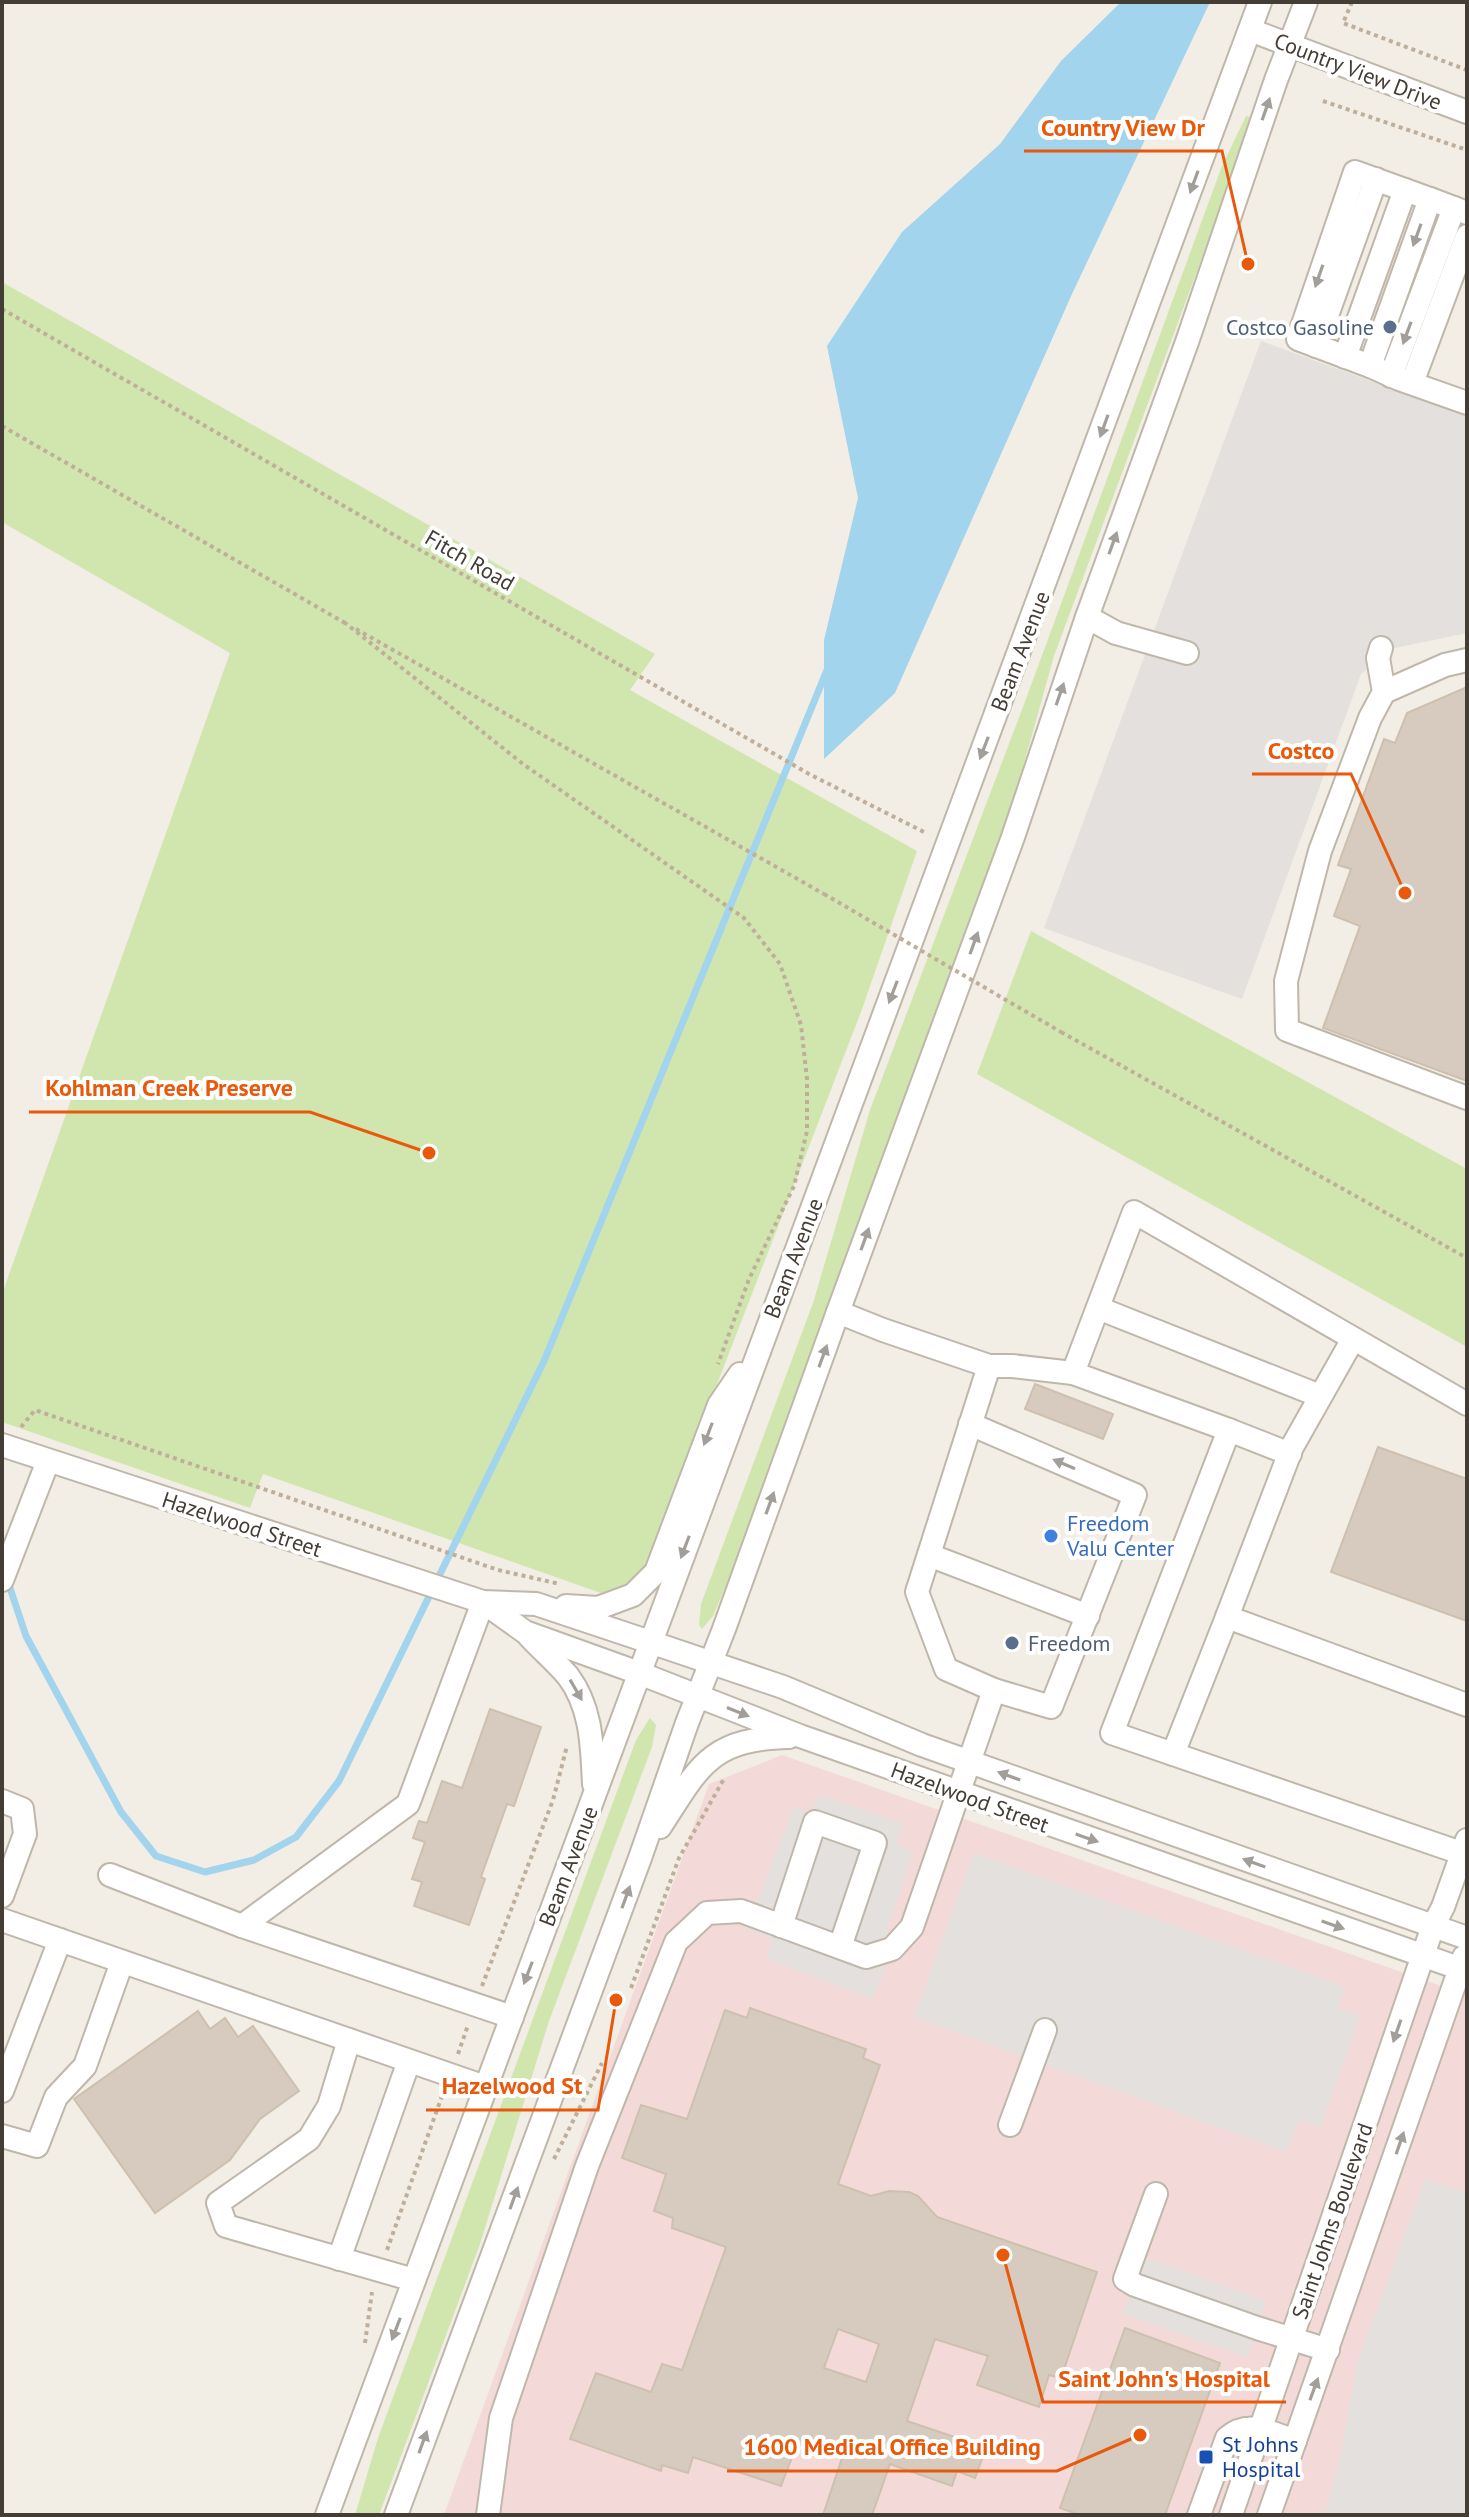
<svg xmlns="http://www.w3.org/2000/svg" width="1469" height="2517" viewBox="0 0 1469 2517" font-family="'PT Sans',sans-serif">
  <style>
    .medical { fill: #f3dad9 }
    .green { fill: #d1e6af }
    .parking { fill: #e3e0dd }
    .water { fill: #a2d4ee }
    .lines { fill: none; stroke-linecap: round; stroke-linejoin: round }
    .stream { stroke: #a2d4ee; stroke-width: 7 }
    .building { fill: #d6cbbe; stroke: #cec0ae; stroke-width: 2; fill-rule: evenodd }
    .minor-casing { stroke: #c0b7ab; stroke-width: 26 }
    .path { stroke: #bfaf9a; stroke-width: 4; stroke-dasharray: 4 4; stroke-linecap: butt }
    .minor { stroke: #fff; stroke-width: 22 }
    .path-bridge { stroke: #bfaf9a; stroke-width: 4; stroke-dasharray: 4 4; stroke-linecap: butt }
    .oneway { fill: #a29e9a }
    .service-dot { fill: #5c6f8a; stroke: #fff; stroke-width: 3 }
    .shop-dot { fill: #3f7fe0; stroke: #fff; stroke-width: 3 }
    .transit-dot { fill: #1a4fb4; stroke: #fff; stroke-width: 3 }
    .labels { text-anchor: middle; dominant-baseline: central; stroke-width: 8; stroke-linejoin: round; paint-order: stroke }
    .street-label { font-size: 22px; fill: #443d35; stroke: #fff }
    .service-label { font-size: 22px; fill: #4e5e75; stroke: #fff; text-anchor: end }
    .shop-label { font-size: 22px; fill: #366cbe; stroke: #fff; text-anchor: start }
    .transit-label { font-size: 22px; fill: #164399; stroke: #fff; text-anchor: start }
    .leader { fill: none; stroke: #e8590c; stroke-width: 3 }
    .callout-dot { fill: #e8590c; stroke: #fff; stroke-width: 3 }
    .callout-label { font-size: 24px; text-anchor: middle; font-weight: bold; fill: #e8590c; stroke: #fff; stroke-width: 8; stroke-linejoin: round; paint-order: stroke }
  </style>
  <rect width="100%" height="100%" fill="#f2ede5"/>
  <path class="medical" d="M782 1755 1467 1995V2515H444L709 1784Z"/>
  <g class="green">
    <path d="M1246 116 1254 118 1054 656 1015 796 976 912 729 1578 713 1616 702 1629 699 1625 701 1604 813 1303 870 1110 1026 699 1222 166Z"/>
    <path d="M2 282 655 654 630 690 917 851 861 1012 632 1604 263 1474 250 1508 2 1422V1294L230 653 2 522Z"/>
    <path d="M1031 931 1467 1169V1347L977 1074Z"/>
    <path d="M650 1718 656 1725 652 1747 549 2021 480 2244 379 2515H355L378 2438 636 1740Z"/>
  </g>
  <g class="parking">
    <path d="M1261 341 1467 416V633L1395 648 1361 674 1242 999 1044 928Z"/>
    <path d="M819 1795 904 1824 896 1844 913 1852 887 1931 885 1967 873 1999 767 1959 772 1940 747 1929 794 1807 811 1813Z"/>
    <path d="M974 1853 1345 1987 1338 2008 1360 2016 1320 2127 1299 2120 1287 2152 914 2017Z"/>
    <path d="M1425 2179 1467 2193V2515H1325L1341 2455 1357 2364Z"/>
    <path d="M1146 2258 1266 2301 1248 2357 1123 2314Z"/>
  </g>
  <path class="water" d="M1121 2H1210L1072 294 895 693 824 759V640L858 498 827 346 902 232 1000 144 1061 61Z"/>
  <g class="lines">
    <path class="stream" d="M8 1582 26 1636 121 1812 156 1856 205 1872 254 1860 296 1837 339 1781 544 1361 827 670"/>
  </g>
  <g class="building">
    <path d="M1467 687V1081L1323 1028 1360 926 1334 916 1351 869 1338 865 1384 739 1395 743 1407 713Z"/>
    <path d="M1035 1384 1113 1414 1103 1439 1025 1409Z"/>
    <path d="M1378 1447 1467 1479V1621L1331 1572Z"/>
    <path d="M490 1709 541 1727 514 1806 507 1804 481 1877 485 1879 469 1925 414 1906 422 1882 412 1879 425 1842 413 1838 419 1821 427 1823 442 1781 462 1788Z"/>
    <path d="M750 2008 866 2049 863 2058 880 2065 838 2184 871 2196 889 2191 909 2192 918 2196 937 2217 1097 2272 1061 2378 1049 2375 1039 2407 977 2385 988 2356 935 2339 907 2421 967 2441 964 2449 983 2456 975 2478 957 2471 952 2486 890 2464 872 2515H823L842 2458 797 2444 781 2486 693 2457 688 2473 662 2465 661 2471 570 2439 596 2373 651 2392 662 2364 682 2370 726 2247 672 2228 673 2218 654 2211 666 2174 622 2158 641 2105 687 2119 725 2010 747 2018ZM838 2329 879 2344 866 2382 824 2368Z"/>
    <path d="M198 2011 210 2029 225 2018 238 2037 253 2026 299 2091 260 2119 230 2160 155 2213 74 2099Z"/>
    <path d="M1125 2328 1220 2363 1165 2515H1080L1060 2508Z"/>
  </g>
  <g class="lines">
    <g class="minor-casing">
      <g id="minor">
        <path d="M1250 30 1467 112"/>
        <path d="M1467 213 1430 199 1370 366 1399 379 1467 403"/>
        <path d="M1316 346 1376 179"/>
        <path d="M1345 357 1405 190"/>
        <path d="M1370 366 1298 339 1355 172 1430 199"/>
        <path d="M1391 376 1454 208"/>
        <path d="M1412 383 1467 236"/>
        <path d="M1087 617 1116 633 1187 653"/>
        <path d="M1381 648 1378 658 1384 692 1370 718 1320 851 1286 981 1287 1030 1467 1098"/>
        <path d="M1384 692 1445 665 1467 660"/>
        <path d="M1098 1308 1320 1396"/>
        <path d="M1353 1339 1292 1447 1227 1617 1467 1705"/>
        <path d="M989 1366H1012L1073 1373"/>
        <path d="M1467 1404 1134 1212 1073 1373 1229 1430 1112 1733 1467 1855"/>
        <path d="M970 1424 1135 1495 1051 1707 994 1690"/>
        <path d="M1229 1430 1290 1454"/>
        <path d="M2 1445 483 1602 536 1604 650 1642 783 1687 922 1745 1467 1938"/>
        <path d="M929 1555 1088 1616"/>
        <path d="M2 1580 48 1461"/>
        <path d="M483 1602 525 1632 639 1673 800 1736 1467 1971"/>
        <path d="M483 1602 408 1804 242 1926 512 2017"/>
        <path d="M566 1606 598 1608 633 1595 656 1572 719 1405 740 1374"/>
        <path d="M529 1636C541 1649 556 1662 568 1676 592 1708 592 1746 594 1784"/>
        <path d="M1173 1754 1227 1617"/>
        <path d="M2 1801 22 1809 25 1834 2 1896"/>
        <path d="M660 1827C700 1765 710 1739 789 1737"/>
        <path d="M110 1875 242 1926"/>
        <path d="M2 1920 485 2087"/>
        <path d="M781 1926 815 1822 875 1843 840 1947"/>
        <path d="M349 2040 329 2106 309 2139 218 2203 226 2226 414 2280"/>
        <path d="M2 2091 60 1940"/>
        <path d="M1010 2125 1045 2030"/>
        <path d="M2 2136 37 2146 56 2097 85 2066 122 1962"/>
        <path d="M1156 2194 1125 2279 1135 2285 1257 2328 1328 2350"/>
        <path d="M339 2259 409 2061"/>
        <path d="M327 2515 1260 2"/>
        <path d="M396 2515 640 1858 687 1723 724 1629 838 1312 1013 837 1087 617 1187 342 1276 80 1306 2"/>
        <path d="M488 2515 501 2418 587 2166 676 1942 707 1913 741 1911 866 1957 892 1949 912 1927 994 1690 946 1669 917 1592 989 1366 883 1330 838 1312"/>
        <path d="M1199 2515 1227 2438C1249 2419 1271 2433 1295 2441"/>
        <path d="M1231 2515 1433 1926 1443 1907 1467 1840"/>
        <path d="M1269 2515 1464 1957"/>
      </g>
    </g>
    <g class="path">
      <path d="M1352 2 1343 23 1467 70"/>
      <path d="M1323 101 1467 150"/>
      <path d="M2 309 809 774 926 833"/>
      <path d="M2 426 345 623"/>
      <path d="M344 622 523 764 744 918 780 964 801 1025 807 1079V1131L794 1186 749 1279 718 1364"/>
      <path d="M356 629 824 894"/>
      <path d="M1061 1032 1467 1258"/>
      <path d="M21 1427 35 1410 498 1570 560 1584"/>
      <path d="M482 1986 553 1800 567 1746"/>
      <path d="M631 1988 679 1858 725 1777"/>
      <path d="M458 2054 468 2025"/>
      <path d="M554 2159 602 2063"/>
      <path d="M387 2250 442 2096"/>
      <path d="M365 2343 372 2292"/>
    </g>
    <use href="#minor" class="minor"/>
    <path class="path-bridge" d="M824 894 1061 1032"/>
  </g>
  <defs><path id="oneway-solid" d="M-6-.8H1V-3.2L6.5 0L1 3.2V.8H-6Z" transform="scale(2)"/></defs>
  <g class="oneway">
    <use href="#oneway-solid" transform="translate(1266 109) rotate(-71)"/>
    <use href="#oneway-solid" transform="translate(1194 182) rotate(110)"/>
    <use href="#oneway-solid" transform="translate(1417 235) rotate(110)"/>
    <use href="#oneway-solid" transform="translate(1319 276) rotate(109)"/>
    <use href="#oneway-solid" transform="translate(1407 333) rotate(110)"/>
    <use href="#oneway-solid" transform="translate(1104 426) rotate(110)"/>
    <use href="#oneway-solid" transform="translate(1113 543) rotate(-70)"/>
    <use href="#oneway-solid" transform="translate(1060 694) rotate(-71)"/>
    <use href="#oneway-solid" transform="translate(984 748) rotate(111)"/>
    <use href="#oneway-solid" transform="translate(974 943) rotate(-70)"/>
    <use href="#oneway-solid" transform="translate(893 992) rotate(111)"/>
    <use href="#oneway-solid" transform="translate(865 1239) rotate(-70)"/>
    <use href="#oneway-solid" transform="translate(823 1356) rotate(-70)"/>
    <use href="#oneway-solid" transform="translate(708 1434) rotate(111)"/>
    <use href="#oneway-solid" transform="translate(1064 1464) rotate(-157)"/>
    <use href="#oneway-solid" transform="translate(770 1503) rotate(-70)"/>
    <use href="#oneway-solid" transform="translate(685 1547) rotate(111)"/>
    <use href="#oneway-solid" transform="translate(576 1690) rotate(60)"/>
    <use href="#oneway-solid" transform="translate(738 1712) rotate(22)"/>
    <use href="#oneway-solid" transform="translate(1009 1776) rotate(-160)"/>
    <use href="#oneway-solid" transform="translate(1087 1838) rotate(19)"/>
    <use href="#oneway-solid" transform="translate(1254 1863) rotate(-160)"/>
    <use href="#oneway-solid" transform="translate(626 1897) rotate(-70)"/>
    <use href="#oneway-solid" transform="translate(1333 1925) rotate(19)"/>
    <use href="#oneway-solid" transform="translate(528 1973) rotate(111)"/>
    <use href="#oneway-solid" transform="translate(1397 2031) rotate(109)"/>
    <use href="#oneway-solid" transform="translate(1400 2143) rotate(-71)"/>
    <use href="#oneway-solid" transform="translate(514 2198) rotate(-70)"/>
    <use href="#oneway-solid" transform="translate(396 2329) rotate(111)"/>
    <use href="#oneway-solid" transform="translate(1314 2389) rotate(-70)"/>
    <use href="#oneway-solid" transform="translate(423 2442) rotate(-70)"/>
  </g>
  <g class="service-dot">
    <circle cx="1390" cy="327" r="8"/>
    <circle cx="1012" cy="1643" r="8"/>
  </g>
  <circle class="shop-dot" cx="1051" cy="1536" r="8"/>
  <rect class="transit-dot" x="1198" y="2449" width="16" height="16" rx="4"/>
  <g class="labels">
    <g class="street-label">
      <text transform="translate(1358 71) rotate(21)">Country View Drive</text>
      <text transform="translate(470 560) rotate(30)">Fitch Road</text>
      <text transform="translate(1020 651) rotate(-69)">Beam Avenue</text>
      <text transform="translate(793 1258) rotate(-69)">Beam Avenue</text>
      <text transform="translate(242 1524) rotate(18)">Hazelwood Street</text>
      <text transform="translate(970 1797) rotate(20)">Hazelwood Street</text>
      <text transform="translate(568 1866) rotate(-69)">Beam Avenue</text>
      <text transform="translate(1332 2221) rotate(-71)">Saint Johns Boulevard</text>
    </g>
    <g class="service-label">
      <text x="1374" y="327">Costco Gasoline</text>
      <text x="1028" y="1643" text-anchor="start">Freedom</text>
    </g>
    <g class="shop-label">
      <text x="1067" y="1523">Freedom<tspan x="1067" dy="25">Valu Center</tspan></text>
    </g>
    <g class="transit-label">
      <text x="1222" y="2444">St Johns<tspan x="1222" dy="25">Hospital</tspan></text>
    </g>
  </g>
  <path class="leader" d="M1248 264L1222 151H1024M1405 893L1351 774H1252M429 1153L310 1112H29M616 2000L598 2110H426M1003 2255L1043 2402H1286M1140 2435L1057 2471H727"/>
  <g class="callout-dot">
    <circle cx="1248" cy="264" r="8"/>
    <circle cx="1405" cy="893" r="8"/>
    <circle cx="429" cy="1153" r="8"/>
    <circle cx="616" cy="2000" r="8"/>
    <circle cx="1003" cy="2255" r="8"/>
    <circle cx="1140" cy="2435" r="8"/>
  </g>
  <g class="callout-label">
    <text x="1123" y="136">Country View Dr</text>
    <text x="1301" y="759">Costco</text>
    <text x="169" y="1096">Kohlman Creek Preserve</text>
    <text x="512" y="2094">Hazelwood St</text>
    <text x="1164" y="2387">Saint John's Hospital</text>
    <text x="892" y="2455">1600 Medical Office Building</text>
  </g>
  <rect width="1469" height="2517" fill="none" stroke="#443d35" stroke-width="8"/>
</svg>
